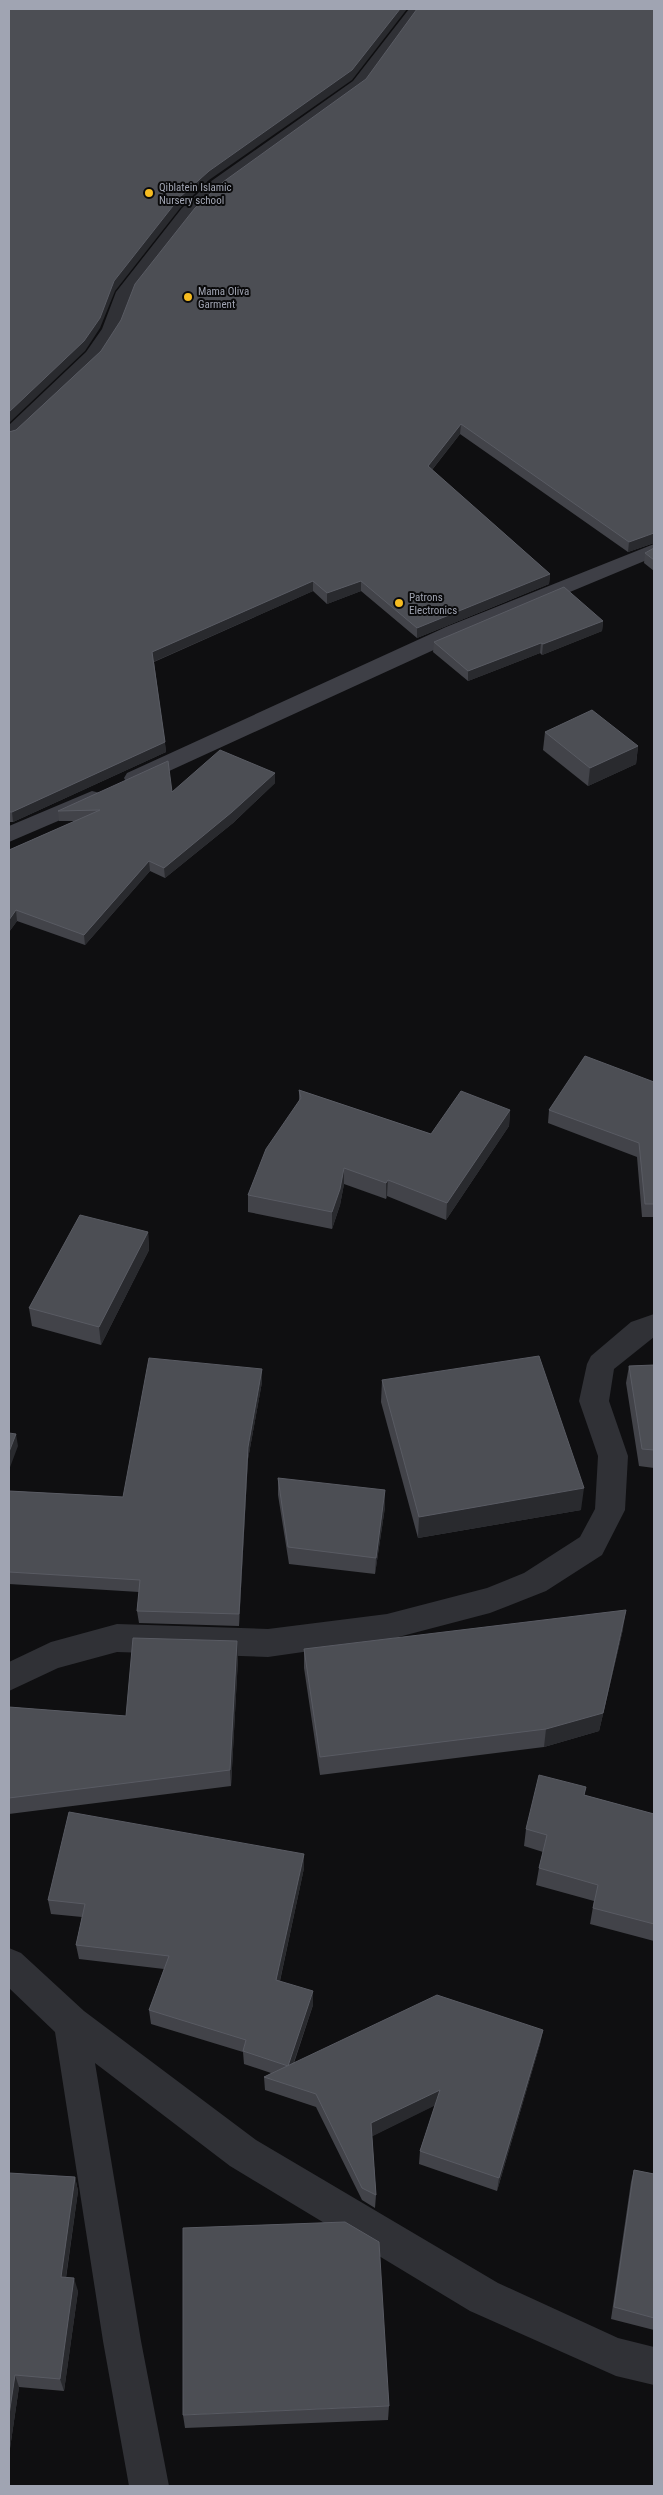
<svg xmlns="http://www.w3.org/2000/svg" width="663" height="2495" viewBox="0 0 663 2495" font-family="'Roboto Condensed',sans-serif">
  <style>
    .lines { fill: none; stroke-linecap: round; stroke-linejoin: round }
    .minor { fill: #303136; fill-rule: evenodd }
    .secondary { fill: #3e3f46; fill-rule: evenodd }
    .wall { fill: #424349 }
    .shaded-wall { fill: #292a2e }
    .building { fill: #4c4e54; stroke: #595b63 }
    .poi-dot { fill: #f6bc21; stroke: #0a0a0b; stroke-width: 2 }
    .labels { text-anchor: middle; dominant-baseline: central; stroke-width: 4; stroke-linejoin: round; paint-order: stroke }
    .far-poi-label { font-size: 11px; fill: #a0a4b2; stroke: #0a0a0b; text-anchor: start }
  </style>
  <rect width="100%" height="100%" fill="#0f0f11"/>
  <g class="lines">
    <g class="minor">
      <path d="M409 9H423L365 87 222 190 194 216 134 293 120 329 100 360 16 439 9 441V425L86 352 102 329 116 292 182 208 210 182 353 81Z"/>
      <path d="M654 1314V1337L614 1369 609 1401 628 1456 625 1510 602 1555 546 1591 490 1613 387 1640 268 1657 117 1652 58 1668 9 1691V1662L51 1642 117 1624 268 1629 387 1614 487 1588 524 1573 580 1537 595 1509 598 1456 579 1401 587 1364 591 1356 631 1322Z"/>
      <path d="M9 1948 21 1953 84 2011 256 2140 498 2283 618 2338 654 2347V2385L616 2376 470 2311 230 2166 95 2063 141 2341 169 2486H129L103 2341 55 2032 9 1988Z"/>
    </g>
    <g class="secondary">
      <path d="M654 544V557L462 637 143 783 135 785 127 783 124 778 127 773 446 627Z"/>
      <path d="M92 791 100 793 103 798 100 803 9 842V826Z"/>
    </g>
  </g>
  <g class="wall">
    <path d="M195 208 654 543 628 552 460 434 432 470 550 574 549 584 417 638 361 591 327 604 313 591 154 662 166 752 13 822H9V432L16 430 101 351Z"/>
    <path d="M654 548V571L644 563 645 553Z"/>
    <path d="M603 621 602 631 542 655 540 653 468 681 433 652 434 642Z"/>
    <path d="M545 732 638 746 636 764 588 786 543 750Z"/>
    <path d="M275 783 233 823 165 878 150 871 85 945 17 921 9 932V850L75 821H59L58 811 172 792Z"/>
    <path d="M654 1082V1217H642L637 1157 548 1123 549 1110Z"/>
    <path d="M299 1090 431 1134 510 1110 509 1126 446 1220 387 1196 386 1199 344 1184 340 1205 332 1229 248 1212V1195L299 1101Z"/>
    <path d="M148 1232 149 1250 101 1345 32 1326 29 1308Z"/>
    <path d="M654 1365V1468L639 1466 626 1383 629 1366Z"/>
    <path d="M262 1369V1382L248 1459 239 1626 139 1623 137 1611 139 1592 9 1584V1491L123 1497Z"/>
    <path d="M382 1380 581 1510 418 1538 381 1402Z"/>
    <path d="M278 1478 385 1507 375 1574 289 1564 278 1495Z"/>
    <path d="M623 1629 599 1731 544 1747 320 1775 304 1668V1649Z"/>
    <path d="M238 1658 231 1786 9 1814V1707L126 1716Z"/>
    <path d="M586 1787 584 1795 654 1814V1941L590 1924 594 1901 536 1885 539 1868 543 1852 524 1846 526 1829Z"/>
    <path d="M304 1854V1868L280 1981 313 2005 294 2063 543 2030 540 2044 497 2191 419 2164 420 2151 435 2105 372 2136 376 2195 375 2208 362 2200 316 2107 265 2090 264 2077 271 2073 244 2064 243 2052 151 2024 149 2010 164 1969 79 1959 76 1945 82 1917 51 1914 48 1900Z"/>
    <path d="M634 2170 654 2174V2330L611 2319 631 2182Z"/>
    <path d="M9 2173 75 2177 78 2191 66 2278 78 2291 64 2391 19 2387 9 2455Z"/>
    <path d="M389 2406 388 2420 185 2428 183 2415Z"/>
  </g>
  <g class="shaded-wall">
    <path d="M400 9H407L352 80 209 180 181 207 115 291 100 328 85 351 9 423V412L180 197 209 171Z"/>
    <path d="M461 424 460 434 427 476 428 466Z"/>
    <path d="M654 533V543L628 552 629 542Z"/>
    <path d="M550 574 549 584 417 638V628Z"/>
    <path d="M313 581V591L153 662 152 652Z"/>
    <path d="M361 581V591L327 604V593Z"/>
    <path d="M603 621 602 631 542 655 543 644Z"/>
    <path d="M541 643 540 653 468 681V671Z"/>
    <path d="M165 742 166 752 13 822 12 812Z"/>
    <path d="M638 746 636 764 588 786 590 768Z"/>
    <path d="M275 773V783L233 823 165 878 164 868Z"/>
    <path d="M149 861 150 871 85 945 84 935Z"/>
    <path d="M16 910 17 921 9 932V920Z"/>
    <path d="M510 1110 509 1126 446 1220 447 1203Z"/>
    <path d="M344 1168V1184L340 1205 332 1229V1212Z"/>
    <path d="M388 1180 387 1196 386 1199V1183Z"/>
    <path d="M148 1232 149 1250 101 1345 99 1327Z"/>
    <path d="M262 1369V1382L248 1459 239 1626V1614L248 1447Z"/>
    <path d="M16 1434 18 1446 9 1470V1452Z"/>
    <path d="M584 1488 581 1510 418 1538 419 1517Z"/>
    <path d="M385 1490V1507L375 1574 376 1558Z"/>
    <path d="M626 1610 623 1629 599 1731 544 1747 546 1729Z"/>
    <path d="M237 1641 238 1658 231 1786 230 1770Z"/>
    <path d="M304 1854V1868L277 1994 276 1980Z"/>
    <path d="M313 1991V2005L288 2079V2066Z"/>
    <path d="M543 2030 540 2044 497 2191 499 2178Z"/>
    <path d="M440 2090 438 2104 371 2137V2123Z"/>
    <path d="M75 2177 78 2191 64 2290 61 2277Z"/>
    <path d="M74 2278 78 2291 64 2391 60 2379Z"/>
    <path d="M15 2375 19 2387 9 2455V2415Z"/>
  </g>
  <g class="building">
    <path d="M9 9H400L352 70 209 171 180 197 114 281 100 318 84 341 9 412Z"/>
    <path d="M417 9H654V533L629 542 461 424 428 466 550 574 417 628 361 581 327 593 313 581 152 652 165 742 12 812H9V432L16 430 101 351 121 320 135 284 195 208 223 182 366 79Z"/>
    <path d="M654 548V560L645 553Z"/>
    <path d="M564 587 603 621 543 644 541 643 468 671 434 642Z"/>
    <path d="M592 710 638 746 590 768 545 732Z"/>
    <path d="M220 750 275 773 232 812 164 868 149 861 84 935 16 910 9 920V850L100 810 58 811 168 761 172 792Z"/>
    <path d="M585 1056 654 1082V1204H645L639 1143 549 1110Z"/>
    <path d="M299 1090 431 1134 461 1091 510 1110 447 1203 388 1180 386 1183 344 1168 340 1189 332 1212 248 1195 266 1149 301 1098Z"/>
    <path d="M80 1215 148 1232 99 1327 29 1308Z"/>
    <path d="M539 1356 584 1488 419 1517 382 1380Z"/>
    <path d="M149 1358 262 1369 248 1447 239 1614 137 1611 140 1580 9 1572V1491L123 1497Z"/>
    <path d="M654 1365V1450L642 1449 629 1366Z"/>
    <path d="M9 1433 16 1434 9 1452Z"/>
    <path d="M278 1478 385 1490 376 1558 288 1547Z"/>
    <path d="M626 1610 603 1713 546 1729 320 1757 304 1649Z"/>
    <path d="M133 1638 237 1641 230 1770 9 1798V1707L126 1716Z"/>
    <path d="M539 1775 586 1787 584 1795 654 1814V1924L593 1908 598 1885 539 1868 547 1835 526 1829Z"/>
    <path d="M69 1812 304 1854 276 1980 313 1991 288 2066 243 2051 246 2040 149 2010 169 1956 76 1945 85 1904 48 1900Z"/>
    <path d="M437 1995 543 2030 499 2178 420 2151 440 2090 371 2123 376 2195 362 2188 316 2094 264 2077Z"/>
    <path d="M634 2170 654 2174V2318L614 2307Z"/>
    <path d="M9 2173 75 2177 61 2277 74 2278 60 2379 15 2375 9 2415Z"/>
    <path d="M345 2222 379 2242 389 2406 183 2415V2228Z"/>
  </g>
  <g class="poi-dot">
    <circle cx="149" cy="193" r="5"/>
    <circle cx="188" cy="297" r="5"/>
    <circle cx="399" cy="603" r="5"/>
  </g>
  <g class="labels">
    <g class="far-poi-label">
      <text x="159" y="187">Qiblatein Islamic<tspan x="159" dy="13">Nursery school</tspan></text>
      <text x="198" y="291">Mama Oliva<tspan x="198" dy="13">Garment</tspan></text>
      <text x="409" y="597">Patrons<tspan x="409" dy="13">Electronics</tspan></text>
    </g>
  </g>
  <rect width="663" height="2495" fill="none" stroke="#a0a4b2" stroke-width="20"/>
</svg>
